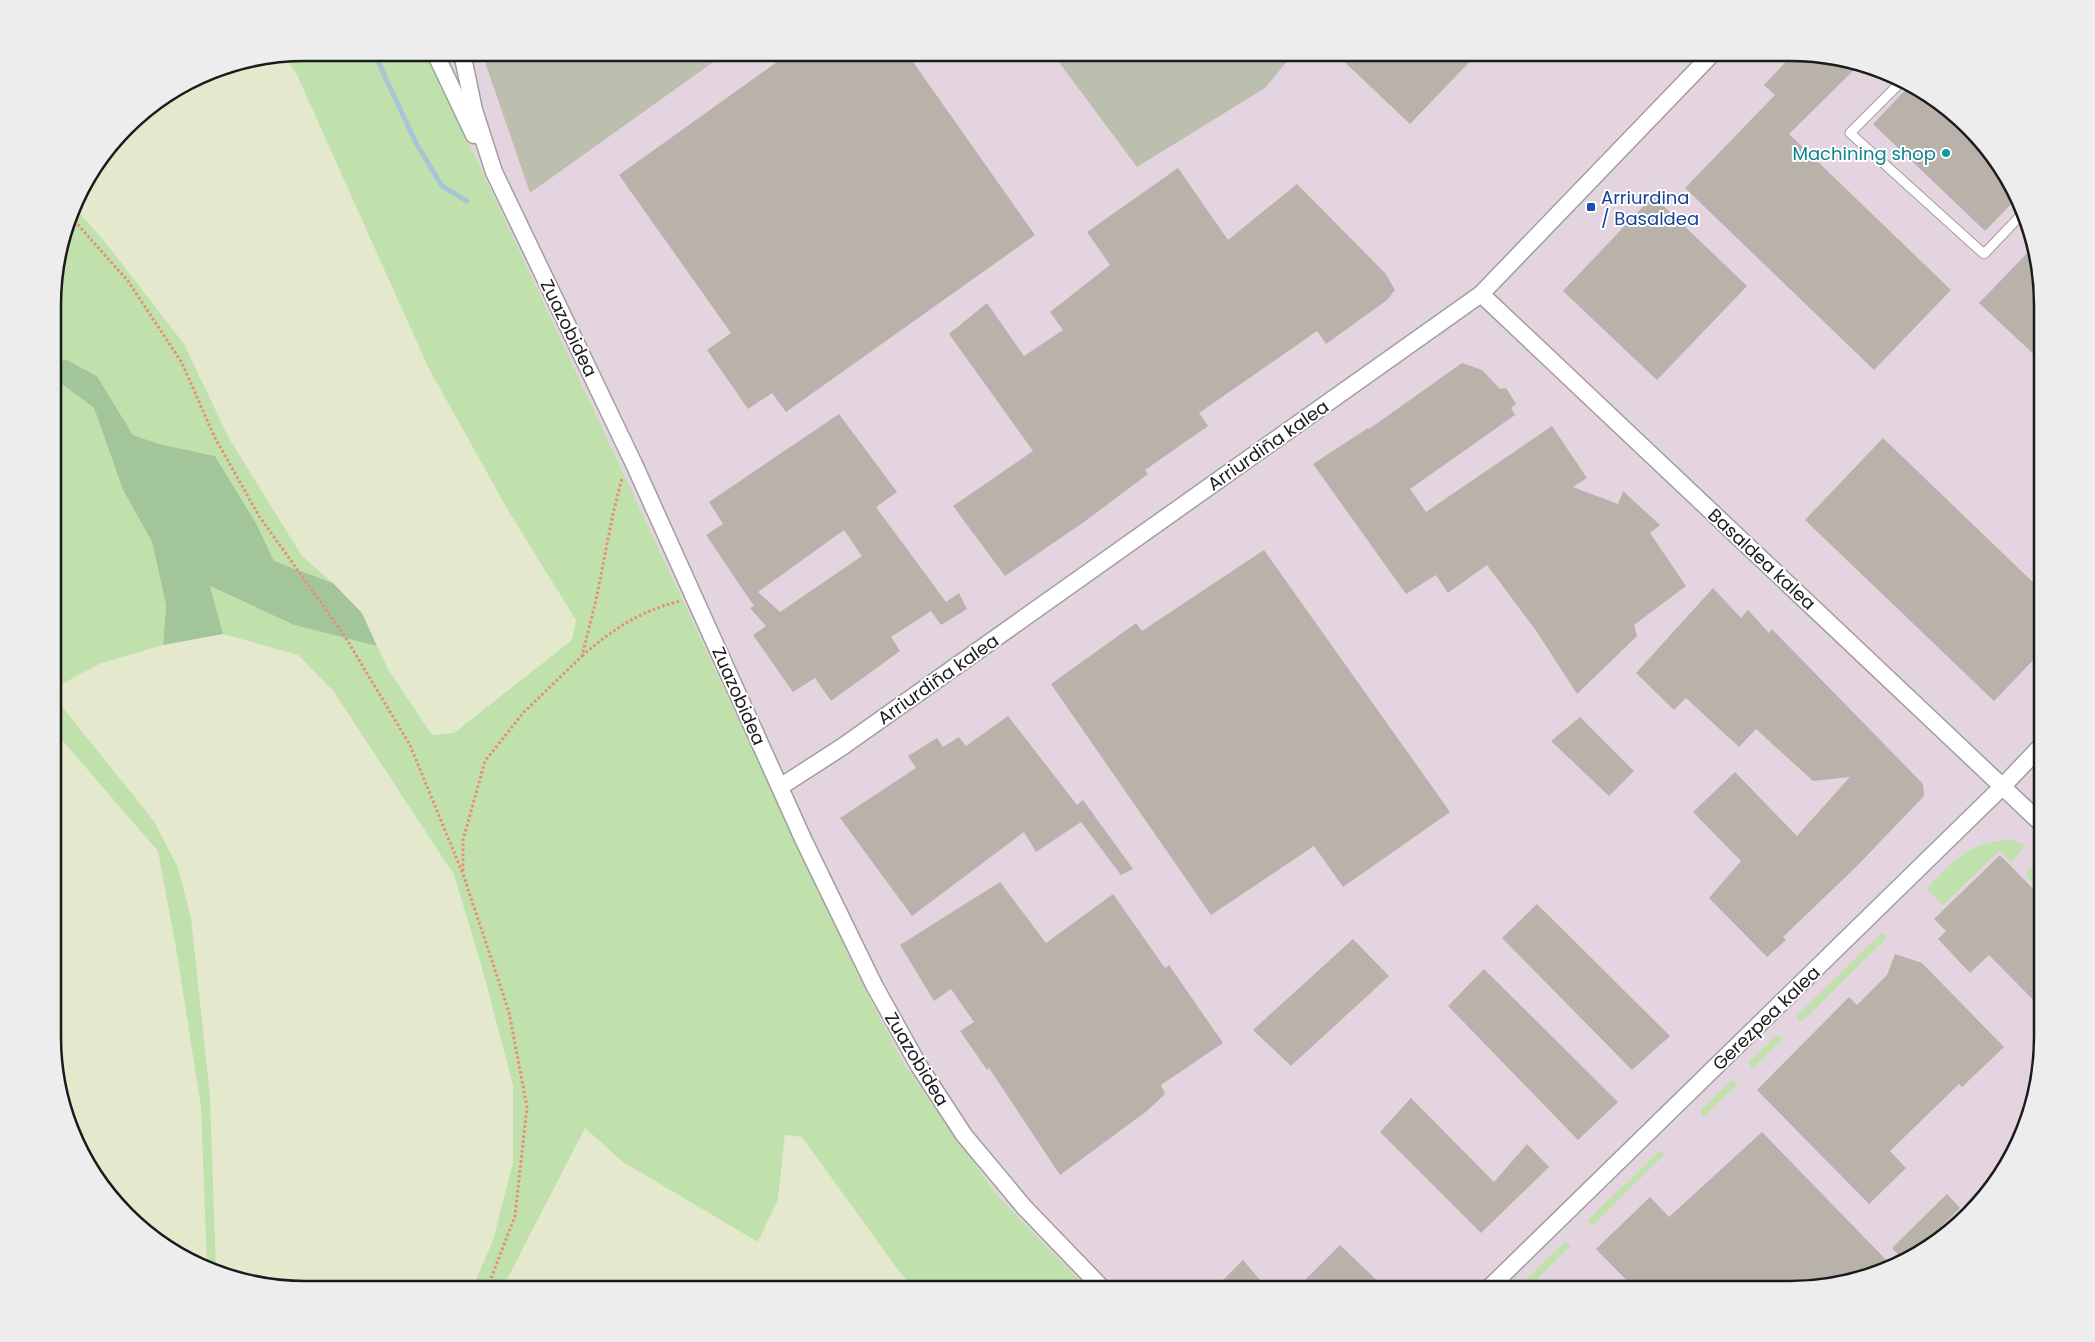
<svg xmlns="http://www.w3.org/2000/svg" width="2095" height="1342" viewBox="0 0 2095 1342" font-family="Poppins,sans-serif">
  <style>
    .industrial { fill: #e4d4df }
    .construction { fill: #bdbfae }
    .farmland { fill: #e4e9ce }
    .grass { fill: #c0e1ac }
    .forest { fill: #a2c69a }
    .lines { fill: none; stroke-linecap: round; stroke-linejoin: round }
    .stream { stroke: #a6c5d5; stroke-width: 5 }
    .building { fill: #b8b2ab; fill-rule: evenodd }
    .service-casing { stroke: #9f9f9f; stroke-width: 11 }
    .minor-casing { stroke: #9f9f9f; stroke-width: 19 }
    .path { stroke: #ea8d74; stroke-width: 3; stroke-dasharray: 2.5 2.5; stroke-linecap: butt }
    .service { stroke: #fff; stroke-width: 9 }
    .minor { stroke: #fff; stroke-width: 16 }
    .culture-dot { fill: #0f9aa8; stroke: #fff; stroke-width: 2 }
    .transit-dot { fill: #1a4fb4; stroke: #fff; stroke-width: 2 }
    .labels { text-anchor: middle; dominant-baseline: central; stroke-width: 4; stroke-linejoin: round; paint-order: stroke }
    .culture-label { font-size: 18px; fill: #0d838f; stroke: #fff; text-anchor: end }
    .transit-label { font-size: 18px; fill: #164399; stroke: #fff; text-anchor: start }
    .street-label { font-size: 18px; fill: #1b1b1b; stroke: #fff }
    .rim { fill: none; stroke: #1b1b1b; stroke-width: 2.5 }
  </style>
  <rect width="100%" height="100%" fill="#ebe9e1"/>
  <path class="industrial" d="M427 53H1790L1871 66 1930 95 1969 127 2009 179 2034 239 2042 289V1053L2029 1118 2000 1177 1968 1216 1916 1256 1856 1281 1806 1289H1088L997 1195 904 1064 860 979Z"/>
  <g class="construction">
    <path d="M485 53H726L530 193 486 65Z"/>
    <path d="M1052 53H1294L1265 88 1137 167Z"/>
  </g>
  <g class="farmland">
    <path d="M285 57 297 75 428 367 509 512 576 620 572 640 454 733 432 735 388 669 362 613 333 583 302 556 229 438 184 344 74 207 79 193 138 115 209 72Z"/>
    <path d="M223 634 298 655 334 692 454 875 481 964 513 1085V1162L493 1240 472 1289H305L239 1281 216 1270 210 1096 191 917 178 868 154 821 55 698V688L99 664 163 645Z"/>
    <path d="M55 732 158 851 176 948 201 1107 207 1266 165 1247 95 1177 66 1118 55 1070Z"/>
    <path d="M585 1128 623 1162 778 1199 785 1135 802 1137 898 1270 915 1289H502Z"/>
  </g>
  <g class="grass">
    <path d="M305 53H427L860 979 904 1064 997 1195 1088 1289H915L898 1270 802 1137 785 1135 778 1199 758 1242 623 1162 585 1128 502 1289H472L493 1240 513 1162V1085L481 964 454 875 334 692 298 655 223 634 210 586 294 625 377 646 388 669 432 735 454 733 572 640 576 620 509 512 428 367 297 75 285 57Z"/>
    <path d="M74 207 105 242 184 344 229 438 302 556 333 583 274 561 257 525 215 456 159 444 133 435 97 376 65 359 55 367V272Z"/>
    <path d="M55 379 94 408 123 490 152 542 166 605 163 645 99 664 55 688Z"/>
    <path d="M55 698 154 821 178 868 191 917 210 1096 216 1270 207 1266 201 1107 176 948 158 851 55 732Z"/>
    <path d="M2012 840 2026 845 2011 862 1999 851 1943 905 1926 889C1955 860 1967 842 2012 840Z"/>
    <path d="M2042 856V892L2027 877V872Z"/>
    <path d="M1882 933 1888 937 1801 1022 1796 1016Z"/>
    <path d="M1776 1036 1784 1038 1752 1069 1749 1062Z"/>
    <path d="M1731 1081 1738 1084 1703 1117 1701 1110Z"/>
    <path d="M1659 1151 1665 1154 1592 1226 1587 1221Z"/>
    <path d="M1565 1242 1571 1246 1529 1287 1525 1281Z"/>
  </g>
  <path class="forest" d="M65 359 97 376 133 435 159 444 215 456 257 525 274 561 333 583 362 613 377 646 294 625 210 586 223 634 163 645 166 605 152 542 123 490 94 408 55 379V367Z"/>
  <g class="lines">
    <path class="stream" d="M374 53 416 143 442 186 467 201"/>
  </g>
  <g class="building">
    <path d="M791 52H906L1035 235 786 412 772 393 748 409 707 350 731 333 619 175Z"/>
    <path d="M1334 52H1479L1410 124Z"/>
    <path d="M1794 53 1860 64 1789 134 1951 290 1874 370 1685 188 1775 95 1764 85Z"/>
    <path d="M1910 85 1930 95 1969 127 2009 179 2017 198 1985 231 1873 124Z"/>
    <path d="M1178 168 1228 240 1297 184 1385 273 1395 290 1387 300 1326 344 1317 331 1199 413 1208 426 1145 470 1148 474 1084 522 1005 576 953 506 1033 451 949 334 987 303 1024 356 1063 330 1050 312 1110 265 1087 232Z"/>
    <path d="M1653 196 1747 286 1657 380 1563 291Z"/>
    <path d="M2035 245 2042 289V362L1979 303Z"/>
    <path d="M1462 363 1482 370 1500 389 1506 388 1516 404 1511 408 1515 415 1410 489 1426 512 1552 426 1587 478 1573 487 1618 504 1623 491 1660 525 1650 533 1686 586 1634 625 1637 636 1577 694 1537 632 1487 565 1448 593 1436 575 1406 594 1313 464 1368 428 1369 429Z"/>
    <path d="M839 414 897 492 876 507 946 602 959 593 967 609 941 625 931 611 891 637 900 651 831 701 815 678 793 692 753 635 766 626 750 608 754 606 706 535 723 524 709 502ZM844 530 862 556 780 612 758 592Z"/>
    <path d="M1883 438 2042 591V651L1994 701 1805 520Z"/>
    <path d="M1264 550 1450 812 1343 887 1314 846 1211 915 1051 684 1136 623 1142 631Z"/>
    <path d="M1713 588 1741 618 1748 610 1769 633 1772 629 1923 784 1924 796 1856 867 1783 937 1786 940 1767 957 1709 898 1741 861 1693 812 1735 772 1797 836 1850 777 1813 781 1756 729 1739 747 1686 698 1674 710 1636 673Z"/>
    <path d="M1008 716 1077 805 1083 800 1133 869 1121 875 1081 822 1036 852 1024 832 912 916 840 818 916 768 908 756 937 738 943 747 959 737 966 746Z"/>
    <path d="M1580 717 1634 771 1609 796 1551 741Z"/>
    <path d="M2000 855 2042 898V1009L1989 955 1970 973 1938 939 1946 931 1934 919Z"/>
    <path d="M1000 882 1046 943 1113 894 1165 968 1169 965 1223 1043 1161 1085 1165 1094 1147 1111 1060 1175 989 1068 987 1070 960 1031 974 1022 951 989 934 1001 900 945Z"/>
    <path d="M1537 904 1670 1036 1632 1070 1502 938Z"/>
    <path d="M1353 939 1389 976 1291 1066 1253 1030Z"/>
    <path d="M1895 954 1922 963 2004 1047 1962 1087 1959 1084 1890 1151 1906 1168 1869 1204 1757 1090 1849 997 1857 1005 1887 975Z"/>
    <path d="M1484 969 1618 1102 1578 1140 1448 1006Z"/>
    <path d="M1411 1098 1494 1182 1527 1144 1549 1167 1481 1233 1380 1132Z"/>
    <path d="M1762 1132 1892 1266 1856 1281 1806 1289H1635L1596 1249 1650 1197 1669 1217Z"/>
    <path d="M1947 1194 1960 1208 1908 1259 1904 1261 1892 1248Z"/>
    <path d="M1340 1245 1386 1289H1296Z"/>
    <path d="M1243 1260 1260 1280 1250 1289H1214Z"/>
  </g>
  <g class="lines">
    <g class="service-casing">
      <path id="service" d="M1902 81 1850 133 1984 254 2023 213"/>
    </g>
    <g class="minor-casing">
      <g id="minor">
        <path d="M435 53 474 135"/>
        <path d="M462 53 474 110 494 172 634 464 804 841 874 985 919 1066 964 1135 1024 1207 1103 1289"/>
        <path d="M1481 294 2042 824"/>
        <path d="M780 787 842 747 1481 294 1713 53"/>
        <path d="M1488 1289 2003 786 2042 745"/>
      </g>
    </g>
    <g class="path">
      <path d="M71 217 128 281 182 363 214 436 259 516 344 635 410 745 463 874 509 1012 527 1107 515 1216 487 1289"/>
      <path d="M582 656C613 629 640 611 680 601"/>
      <path d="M463 871V840L485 761 524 712 582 656 596 600 613 514 622 478"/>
    </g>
    <use href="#service" class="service"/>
    <use href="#minor" class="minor"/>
  </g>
  <circle class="culture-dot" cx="1946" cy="153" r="5"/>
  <rect class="transit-dot" x="1586" y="202" width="10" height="10" rx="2.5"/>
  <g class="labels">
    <g class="culture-label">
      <text x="1936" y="153">Machining shop</text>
    </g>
    <g class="transit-label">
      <text x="1601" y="197">Arriurdina<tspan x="1601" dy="21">/ Basaldea</tspan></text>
    </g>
    <g class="street-label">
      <text transform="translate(569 328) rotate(64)">Zuazobidea</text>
      <text transform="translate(1268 445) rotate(-35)">Arriurdiña kalea</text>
      <text transform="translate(1762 559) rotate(43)">Basaldea kalea</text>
      <text transform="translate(938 679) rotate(-35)">Arriurdiña kalea</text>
      <text transform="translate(739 696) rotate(66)">Zuazobidea</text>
      <text transform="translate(1766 1018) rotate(-44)">Gerezpea kalea</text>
      <text transform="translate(917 1059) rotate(59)">Zuazobidea</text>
    </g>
  </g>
  <path d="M0 0H2095V1342H0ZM305 61H1790A244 244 0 0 1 2034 305V1037A244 244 0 0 1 1790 1281H305A244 244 0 0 1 61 1037V305A244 244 0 0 1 305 61Z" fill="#ededed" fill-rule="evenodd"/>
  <path class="rim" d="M305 61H1790A244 244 0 0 1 2034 305V1037A244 244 0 0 1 1790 1281H305A244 244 0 0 1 61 1037V305A244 244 0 0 1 305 61Z"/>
</svg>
